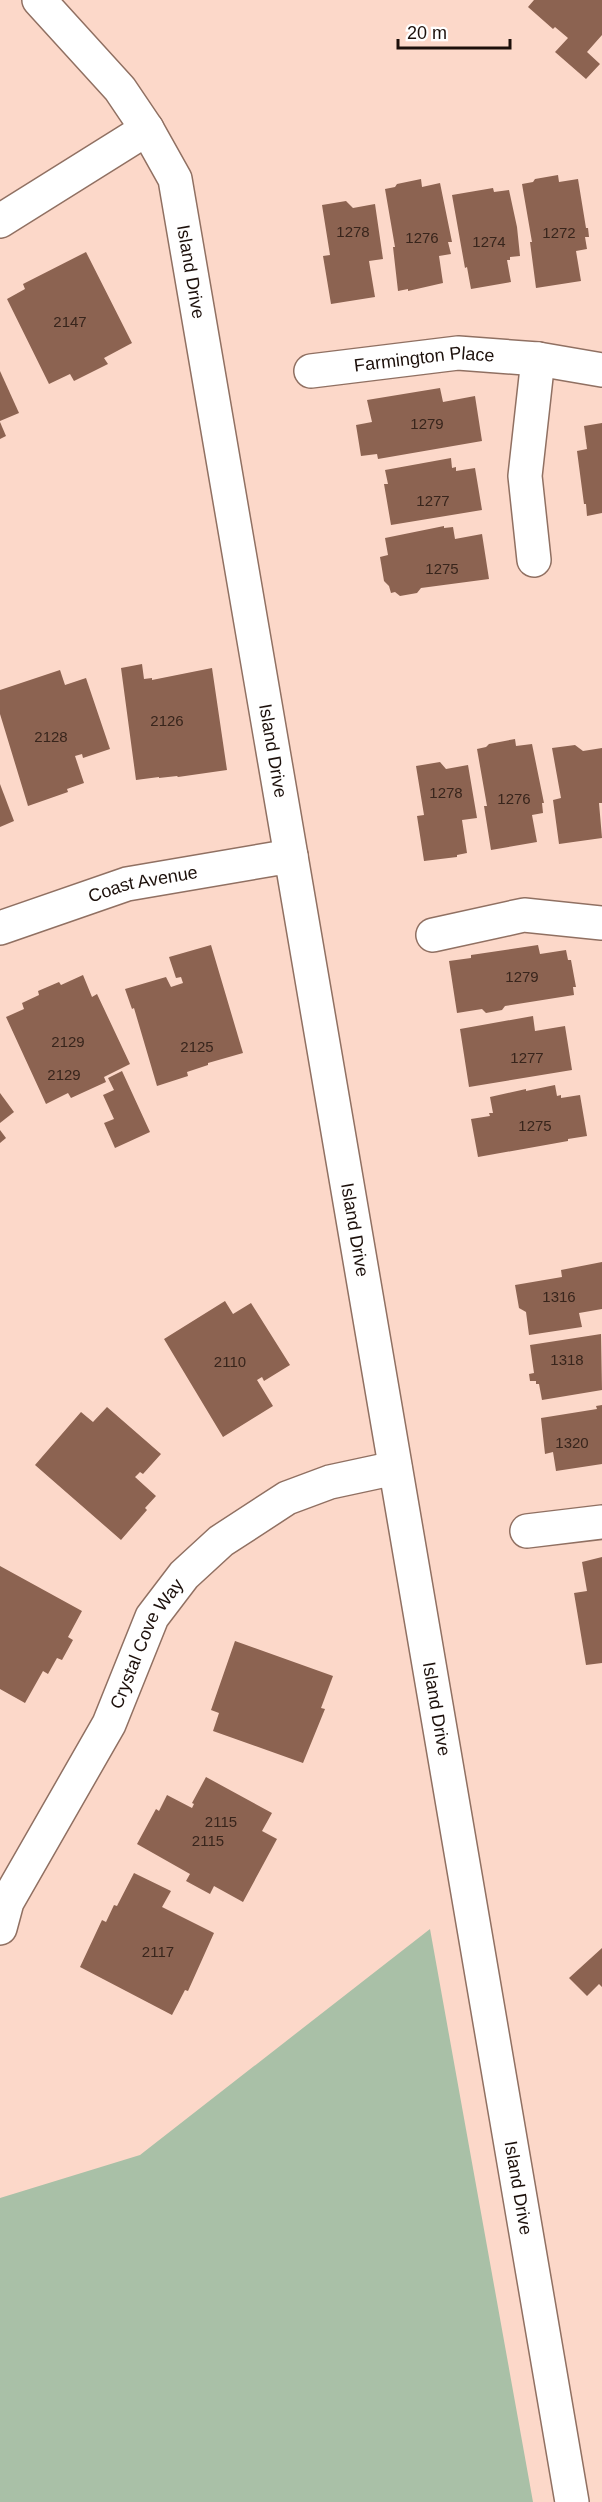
<svg xmlns="http://www.w3.org/2000/svg" width="602" height="2502" viewBox="0 0 602 2502" font-family="Arial,sans-serif">
  <style>
    .green { fill: #a9c0a7 }
    .building { fill: #8c6351 }
    .lines { fill: none; stroke-linecap: round; stroke-linejoin: round }
    .street-casing { stroke: #907062; stroke-width: 36 }
    .secondary-casing { stroke: #907062; stroke-width: 36 }
    .street { stroke: #fff; stroke-width: 33 }
    .secondary { stroke: #fff; stroke-width: 33 }
    .labels { text-anchor: middle; dominant-baseline: central; stroke-width: 4.5; stroke-linejoin: round; paint-order: stroke }
    .number-label { font-size: 15px; fill: #38251c }
    .street-label { font-size: 18px; fill: #1c100b; stroke: #fff }
  </style>
  <rect width="100%" height="100%" fill="#fcd8c9"/>
  <path class="green" d="M430 1929 533 2502H0V2198L140 2155Z"/>
  <g class="building">
    <path d="M534 0H602V35L587 52 600 64 586 79 555 52 568 38 555 27 553 29 528 7Z"/>
    <path d="M558 175 559 182 578 179 586 228H588L589 237H585L587 249 576 251 581 281 536 288 530 242H532L522 184 533 182 535 179Z"/>
    <path d="M421 179 422 187 440 183 452 242H448L451 254 439 256 443 283 408 291V289L398 291 393 247H395L385 189 395 187 397 184Z"/>
    <path d="M493 188 494 192 509 190 517 227 520 256 510 257V260H507L511 282 471 289 467 267 465 268 452 195Z"/>
    <path d="M346 201 353 208 375 204 383 259 369 261 375 297 331 304 323 256 330 255 322 205Z"/>
    <path d="M86 252 132 343 104 358 108 364 74 381 70 374 49 384 7 299 25 289 23 284Z"/>
    <path d="M0 371 19 413 0 421Z"/>
    <path d="M440 388 443 402 475 396 482 441 378 459 377 454 361 456 356 425 372 422 367 400Z"/>
    <path d="M0 422 6 436 0 439Z"/>
    <path d="M602 423V513L587 516 586 504H584L577 451 587 449 584 426Z"/>
    <path d="M451 458 452 468 456 467V471L475 468 482 510 391 525 384 484H388L385 470Z"/>
    <path d="M444 526V528L453 527 455 539 482 534 489 579 421 588 417 593 400 596 395 592 391 593 389 586 384 581 380 557 388 555 385 538Z"/>
    <path d="M142 664 144 679 152 678V680L212 668 227 770 178 777 177 776 159 778V777L136 780 121 668Z"/>
    <path d="M60 670 65 685 86 678 110 749 83 758 82 754 75 756 84 783 67 789 68 792 28 806 0 714V690Z"/>
    <path d="M515 739 516 746 532 744 544 803H542L543 813 532 815 537 842 491 850 484 806H487L477 749 486 747 489 744Z"/>
    <path d="M575 745 583 751 602 748V803H599L602 838 559 844 553 800 561 798 552 748Z"/>
    <path d="M440 762 446 769 468 765 477 818 462 820 467 853 457 855V857L424 861 417 816 424 815 416 766Z"/>
    <path d="M0 784 14 821 0 827Z"/>
    <path d="M211 945 243 1053 208 1063V1065L187 1072 188 1076 157 1086 134 1008 132 1009 125 989 166 977 171 987 183 983 181 977 176 978 169 957Z"/>
    <path d="M538 945 540 954 566 950 568 960H571L576 987H573L574 995 505 1006 502 1010 486 1013 482 1009 457 1013 449 961 471 958V955Z"/>
    <path d="M83 975 92 997 97 994 130 1064 104 1077 106 1082 71 1098 68 1093 46 1104 6 1017 24 1009 22 1003 39 995 38 991 59 982 61 985Z"/>
    <path d="M533 1016 535 1031 565 1026 572 1070 469 1087 460 1029Z"/>
    <path d="M122 1071 150 1132 115 1148 104 1123 114 1119 103 1095 114 1090 108 1078Z"/>
    <path d="M555 1085 557 1096 561 1095V1098L580 1095 587 1136 568 1139V1141L478 1157 471 1119 490 1116 489 1113H493L490 1097 526 1089V1091Z"/>
    <path d="M0 1093 14 1112 0 1123Z"/>
    <path d="M0 1130 6 1138 0 1143Z"/>
    <path d="M602 1262V1309L579 1313 582 1327 529 1335 526 1312 519 1308 515 1285 562 1277 561 1270Z"/>
    <path d="M225 1301 233 1314 251 1303 290 1365 264 1381 262 1377 257 1380 273 1406 223 1437 164 1339Z"/>
    <path d="M601 1334 602 1390 542 1400 539 1384H536V1381H530L529 1374 534 1373 530 1345Z"/>
    <path d="M602 1405V1464L556 1471 553 1452 545 1454 541 1418 597 1409 596 1406Z"/>
    <path d="M107 1407 161 1454 143 1474 140 1472 135 1477 156 1496 145 1508 147 1510 121 1540 35 1465 81 1412 93 1422Z"/>
    <path d="M602 1557V1663L586 1665 574 1593 587 1591 582 1562Z"/>
    <path d="M0 1566 82 1611 68 1637 73 1640 62 1660 57 1658 48 1674 43 1671 25 1703 0 1689Z"/>
    <path d="M235 1641 333 1676 321 1708 325 1709 303 1763 213 1731 219 1713 211 1710Z"/>
    <path d="M206 1777 272 1813 262 1831 277 1839 243 1902 214 1886 210 1894 186 1881 190 1874 137 1844 156 1809 159 1811 167 1795 192 1808 194 1804 192 1803Z"/>
    <path d="M134 1873 171 1891 162 1907 214 1933 188 1991 185 1990 172 2015 80 1967 102 1920 106 1922 114 1905 117 1906Z"/>
    <path d="M602 1948V1987L599 1984 587 1996 569 1978Z"/>
  </g>
  <g class="lines">
    <g class="street-casing">
      <g id="street">
        <path id="s1" d="M39 0 120 89 147 129 175 179 291 856"/>
        <path d="M0 221 147 129"/>
        <path id="s2" d="M311 371 458 353 538 359 602 370"/>
        <path d="M534 560 525 476 538 359"/>
        <path d="M433 935 524 915 602 923"/>
        <path d="M527 1531 602 1522"/>
        <path id="s3" d="M0 1928 7 1902 109 1724 152 1617 184 1575 221 1541 287 1498 330 1482 395 1468"/>
      </g>
    </g>
    <g class="secondary-casing">
      <g id="secondary">
        <path id="s4" d="M0 928 127 884 291 856 572 2502"/>
      </g>
    </g>
    <use href="#street" class="street"/>
    <use href="#secondary" class="secondary"/>
  </g>
  <g class="labels">
    <g class="number-label">
      <text x="353" y="231">1278</text>
      <text x="559" y="232">1272</text>
      <text x="422" y="237">1276</text>
      <text x="489" y="241">1274</text>
      <text x="70" y="321">2147</text>
      <text x="427" y="423">1279</text>
      <text x="433" y="500">1277</text>
      <text x="442" y="568">1275</text>
      <text x="167" y="720">2126</text>
      <text x="51" y="736">2128</text>
      <text x="446" y="792">1278</text>
      <text x="514" y="798">1276</text>
      <text x="522" y="976">1279</text>
      <text x="68" y="1041">2129</text>
      <text x="197" y="1046">2125</text>
      <text x="527" y="1057">1277</text>
      <text x="64" y="1074">2129</text>
      <text x="535" y="1125">1275</text>
      <text x="559" y="1296">1316</text>
      <text x="567" y="1359">1318</text>
      <text x="230" y="1361">2110</text>
      <text x="572" y="1442">1320</text>
      <text x="221" y="1821">2115</text>
      <text x="208" y="1840">2115</text>
      <text x="158" y="1951">2117</text>
    </g>
    <g class="street-label">
      <text stroke="none"><textPath href="#s1" startOffset="320">Island Drive</textPath></text>
      <text stroke="none"><textPath href="#s2" startOffset="114">Farmington Place</textPath></text>
      <text stroke="none"><textPath href="#s1" startOffset="806">Island Drive</textPath></text>
      <text stroke="none"><textPath href="#s4" startOffset="150">Coast Avenue</textPath></text>
      <text stroke="none"><textPath href="#s4" startOffset="680">Island Drive</textPath></text>
      <text stroke="none"><textPath href="#s3" startOffset="321">Crystal Cove Way</textPath></text>
      <text stroke="none"><textPath href="#s4" startOffset="1166">Island Drive</textPath></text>
      <text stroke="none"><textPath href="#s4" startOffset="1652">Island Drive</textPath></text>
    </g>
  </g>
  <path d="M398 39v9h112v-9" fill="none" stroke="#1c100b" stroke-width="3"/>
  <text x="407" y="39" font-size="18" fill="#1c100b" stroke="#ffffff" stroke-width="4.5" paint-order="stroke">20 m</text>
</svg>
